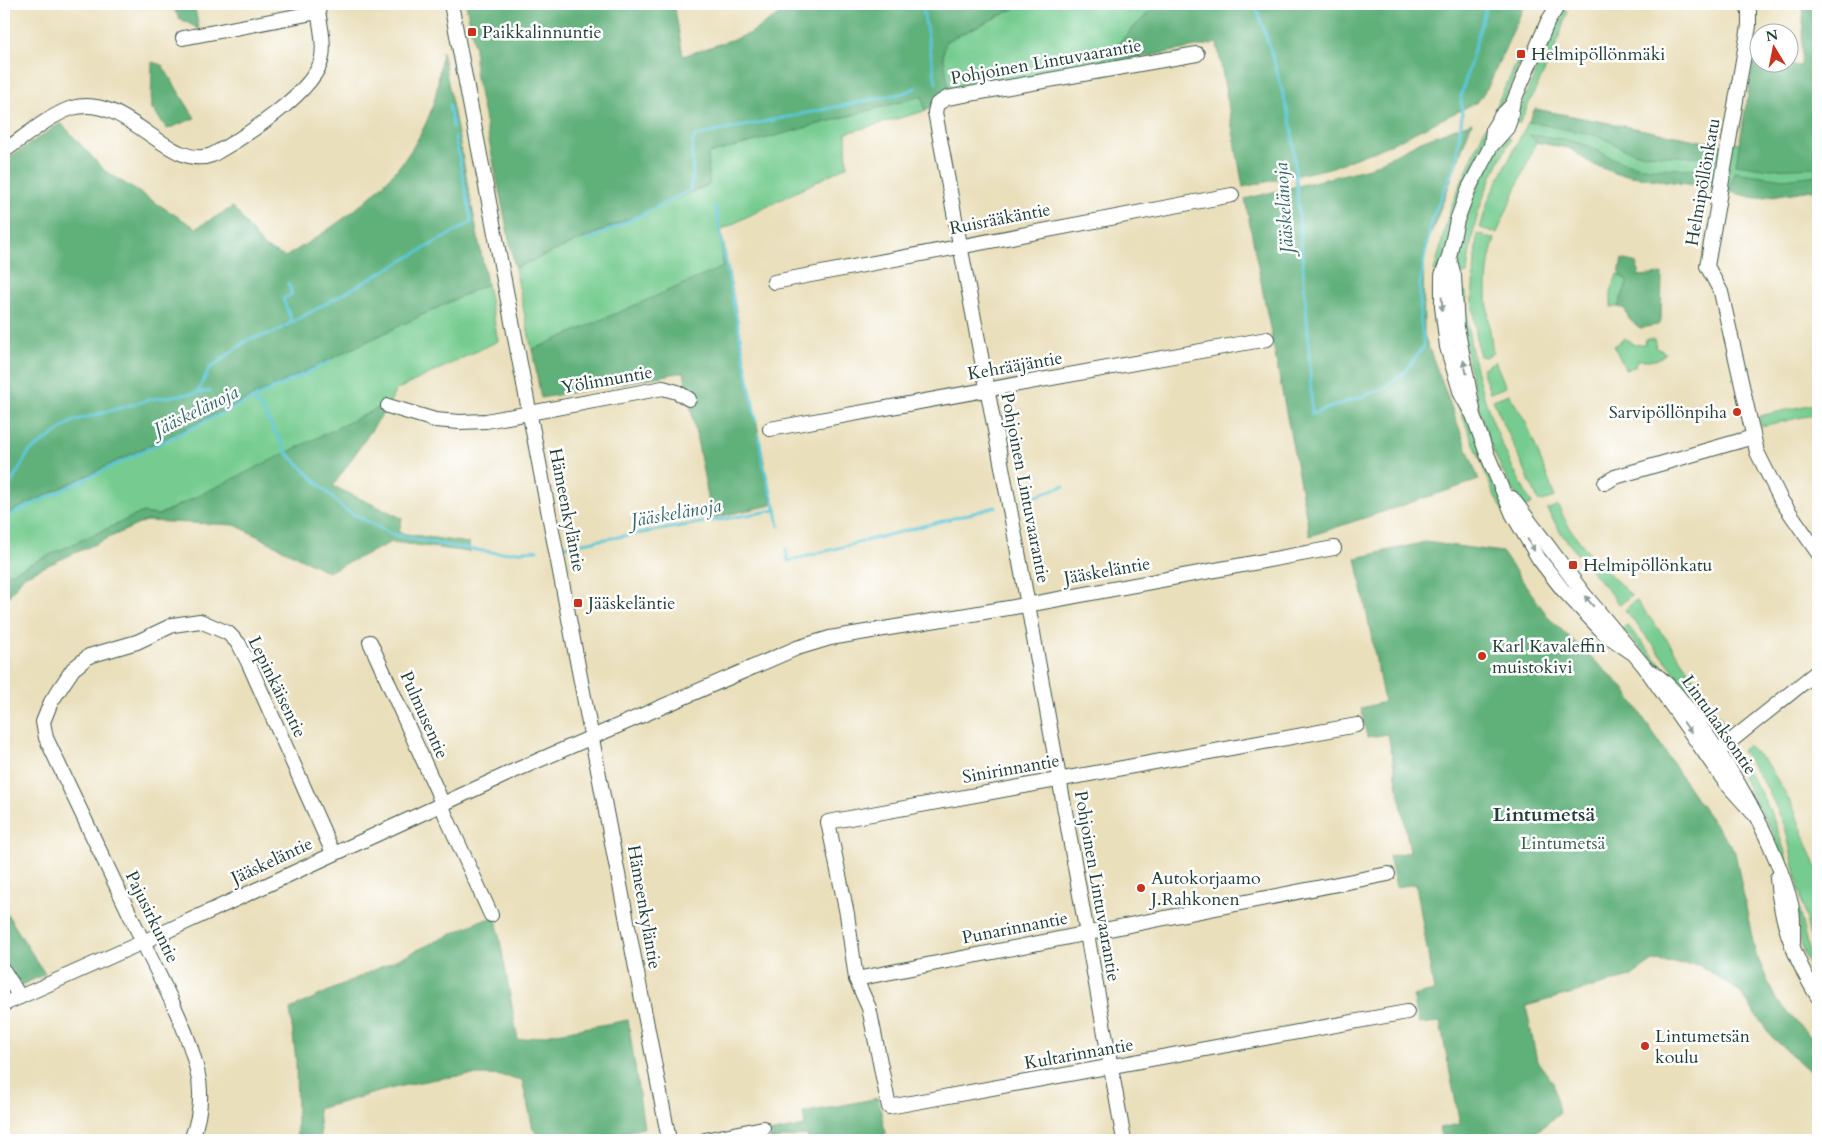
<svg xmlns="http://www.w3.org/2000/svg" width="1822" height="1144" viewBox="0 0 1822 1144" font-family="Cardo,serif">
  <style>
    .green { fill: #76cc90; stroke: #4a8462 }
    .forest { fill: #60b07a; stroke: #407657 }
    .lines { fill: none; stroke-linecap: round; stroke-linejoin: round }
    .stream { stroke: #5cc7d7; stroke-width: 3 }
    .minor-casing { stroke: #3d5548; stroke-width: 16 }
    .minor { stroke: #fff; stroke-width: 14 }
    .oneway { fill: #8f9e9a }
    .poi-dot { fill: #c8321e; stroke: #fff; stroke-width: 2 }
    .labels { text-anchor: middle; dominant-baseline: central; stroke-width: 5; stroke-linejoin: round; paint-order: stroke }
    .poi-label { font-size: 18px; fill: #1f3d34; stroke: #fff; text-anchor: start }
    .street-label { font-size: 18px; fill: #1f3d34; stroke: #fff }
    .park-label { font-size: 18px; fill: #35614b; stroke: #fff }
    .water-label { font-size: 19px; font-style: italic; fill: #316665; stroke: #fff }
    .quarter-label { font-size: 20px; font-weight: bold; fill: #1f3d34; stroke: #fff }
  </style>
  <rect width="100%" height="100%" fill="#fff"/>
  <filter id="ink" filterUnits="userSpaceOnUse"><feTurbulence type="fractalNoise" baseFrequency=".02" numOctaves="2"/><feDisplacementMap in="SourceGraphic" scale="10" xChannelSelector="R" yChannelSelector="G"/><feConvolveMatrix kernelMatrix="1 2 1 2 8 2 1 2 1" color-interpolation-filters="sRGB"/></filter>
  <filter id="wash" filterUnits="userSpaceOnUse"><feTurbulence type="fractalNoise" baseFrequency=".0096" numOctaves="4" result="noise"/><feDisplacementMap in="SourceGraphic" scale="20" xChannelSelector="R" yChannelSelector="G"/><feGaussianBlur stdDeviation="1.12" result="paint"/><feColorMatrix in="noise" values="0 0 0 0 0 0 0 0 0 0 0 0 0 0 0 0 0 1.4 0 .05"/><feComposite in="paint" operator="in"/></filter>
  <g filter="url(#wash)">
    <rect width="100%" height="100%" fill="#eadfbb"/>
    <g class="green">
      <path d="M1024 4H1157L1096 66 949 91 943 54 946 41Z"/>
      <path d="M1562 10 1567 11V13L1554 51 1519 124 1515 121Z"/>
      <path d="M1519 58 1522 59 1499 113 1494 110Z"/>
      <path d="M922 96 925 111 846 133 847 166 721 230 724 267 532 350 515 268 709 185 708 154Z"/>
      <path d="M1535 109 1722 145 1741 142 1818 145V189L1757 198 1714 188 1618 174 1592 164 1569 148 1536 142 1497 233 1480 228 1489 198Z"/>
      <path d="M1486 126 1491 128 1476 162 1439 272H1434L1450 209Z"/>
      <path d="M1506 137 1511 139C1485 186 1472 220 1467 274L1459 273C1459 218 1477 182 1506 137Z"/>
      <path d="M1477 234 1495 239C1482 275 1488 316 1493 353L1485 357 1480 356 1478 349 1472 300Z"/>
      <path d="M1617 274 1628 281 1618 307H1611V292Z"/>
      <path d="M487 284 498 341 396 390 388 406 158 515 141 513 4 576V515Z"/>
      <path d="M1433 290H1438L1508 519C1495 501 1487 477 1479 456 1456 402 1434 350 1433 290Z"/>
      <path d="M1458 291 1466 292C1465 362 1497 443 1532 504L1525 508C1479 444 1467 367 1458 291Z"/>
      <path d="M1625 338 1634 345 1645 344 1646 339H1654L1656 347 1665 353 1664 355 1656 360H1638L1634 367 1625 369 1614 346Z"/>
      <path d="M1495 361 1506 387 1490 393 1482 369Z"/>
      <path d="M1509 394 1526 422 1555 497 1539 502 1493 400Z"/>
      <path d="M1818 403V414L1761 426 1759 416Z"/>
      <path d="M1558 505C1573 542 1604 568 1631 595L1620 605 1565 539 1547 510Z"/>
      <path d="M1636 600 1668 641 1727 727 1722 729 1711 717 1625 610Z"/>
      <path d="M1627 625 1667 672 1665 674 1622 629Z"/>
      <path d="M1747 745 1768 764 1793 807 1818 871V958L1809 933 1785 826 1765 784 1742 751Z"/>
      <path d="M1744 768C1773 805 1784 846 1795 891H1793L1775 837 1739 771Z"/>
      <path d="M1797 910H1799L1808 949 1818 967V977C1800 959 1800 934 1797 910Z"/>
    </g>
    <g class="forest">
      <path d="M171 4H194L199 29 179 18Z"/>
      <path d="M466 4H674L683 56 749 34 796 4H1024L946 41 943 54 949 91 925 111 922 96 708 154 709 184 515 268 475 72V49Z"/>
      <path d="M1157 4 1216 7 1214 4H1525L1488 87 1477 102 1389 145 1330 168 1243 187 1217 43 1096 66Z"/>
      <path d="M1804 4H1818V167L1770 169 1736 164 1753 64 1801 66Z"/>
      <path d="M442 51 487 284 4 515V161L61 123 105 171 196 228 233 207 264 247 285 257C346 220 405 180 431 111 438 93 439 70 442 51Z"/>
      <path d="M152 62 162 65 195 118 167 129 151 107Z"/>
      <path d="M1535 109 1716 144 1713 157 1671 156 1637 153 1622 148 1599 136 1529 122Z"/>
      <path d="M1472 122 1423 256 1424 335 1479 480 1310 536 1245 199 1369 168 1421 141Z"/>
      <path d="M1529 135C1547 137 1565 138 1582 144 1598 149 1612 160 1628 164 1655 172 1684 166 1712 170L1709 187 1618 174 1592 164 1569 148 1536 142Z"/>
      <path d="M1734 172 1784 179 1818 175V189L1757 198 1729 192Z"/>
      <path d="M721 230 772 505 712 518 684 372 541 398 532 350 723 267Z"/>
      <path d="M1622 259 1637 263 1639 276 1662 274 1661 322 1658 325 1640 328 1629 319 1625 309 1618 307 1628 281 1619 275Z"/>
      <path d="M388 406 333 486 402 518 399 533 469 543 470 552 392 542 328 572 235 525 146 521 24 576 4 602V576L141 513 159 515 378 408Z"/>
      <path d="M1425 542 1502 552 1549 618 1624 688 1690 790 1735 852 1755 952 1776 1000 1818 1045V1079L1771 1036 1739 991 1699 965 1653 961 1630 977 1526 1006 1537 1061 1553 1082 1559 1114 1537 1131 1538 1140H1442L1439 1128 1460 1124 1440 1022 1419 1024 1413 996 1434 991 1416 884 1396 887 1389 856 1410 852 1388 734 1367 737 1361 708 1384 702 1356 558Z"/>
      <path d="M4 909 45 974 4 993Z"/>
      <path d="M496 918 518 1040 628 1020 644 1128 590 1140H541L533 1129 522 1080C462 1063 377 1093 318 1109L321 1140H294L297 1133 296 1061 290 1009 482 920Z"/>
      <path d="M878 1098 887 1140H808L807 1135 770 1140 769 1133 805 1126 803 1113Z"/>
    </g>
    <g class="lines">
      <g class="stream">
        <path d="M922 4 936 83"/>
        <path d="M1255 4 1273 57 1292 128 1308 331 1312 414 1383 389 1404 373 1424 346 1420 316V284L1425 255 1432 219 1456 163 1462 115 1461 96 1487 4"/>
        <path d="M449 105 453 127"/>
        <path d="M715 206 756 421"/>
        <path d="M587 241 689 191C698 174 687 154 695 136L904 93 916 88"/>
        <path d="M288 283 292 294 283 299 292 322"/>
        <path d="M198 392 209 369 249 339 273 333 472 222 455 137"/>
        <path d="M252 399 262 409 288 454 344 509 391 534 448 546 496 553 537 550"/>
        <path d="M759 435 763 465 776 510"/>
        <path d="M4 495 29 452 73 421 152 399 210 391"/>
        <path d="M1022 501 1064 486"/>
        <path d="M4 518 329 362"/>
        <path d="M565 546 776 510 779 526"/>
        <path d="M786 549 788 561 996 507"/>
      </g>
    </g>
  </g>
  <g filter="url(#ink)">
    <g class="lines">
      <g class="minor-casing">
        <g id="minor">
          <path d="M451 4 669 1140"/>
          <path d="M1746 4 1749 11V26L1707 266 1721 292 1757 452 1781 500 1818 553"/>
          <path d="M183 38 318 12"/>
          <path d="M1512 105 1510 120 1507 128 1491 146 1469 188 1457 220 1449 257 1442 275V307L1447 347 1461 394 1473 415 1487 454 1513 515 1539 559 1563 590 1605 634 1631 652"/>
          <path d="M1491 146 1493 129 1501 116 1512 105 1548 21 1559 4"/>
          <path d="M4 151C23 138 50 115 72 108 126 92 169 172 212 155 241 139 317 91 322 57 325 40 319 21 317 4"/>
          <path d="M1449 257 1454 276 1457 327 1473 409"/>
          <path d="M774 282 1232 195"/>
          <path d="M388 406 435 420 460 422 486 421 663 388 677 392 689 399"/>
          <path d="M770 429 1267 339"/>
          <path d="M1605 483 1615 477 1753 437"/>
          <path d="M1512 498 1584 594 1644 666 1725 782 1753 813"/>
          <path d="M370 642 438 793 445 814 491 915"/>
          <path d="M1652 672C1672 685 1684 704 1698 722 1736 775 1770 833 1789 896 1794 911 1793 926 1793 942"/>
          <path d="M1357 725 828 822 847 914 856 979 869 1008 889 1107 1407 1012"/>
          <path d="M1712 756 1818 671"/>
          <path d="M1777 878C1780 920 1796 962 1818 997"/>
          <path d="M4 971 20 997"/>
          <path d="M856 979 1388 874"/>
          <path d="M4 1004 143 942 514 771 797 648 830 638 1032 604 1334 548"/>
          <path d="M191 1140C200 1118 203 1094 197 1070 187 1026 163 985 144 944 111 875 79 807 46 738L43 722 51 702 73 669 89 656 137 642 173 625 200 621 228 633 239 644 249 664 333 853"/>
          <path d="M705 1140 763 1128"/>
          <path d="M1124 1140 1028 605 935 112 937 104 947 98 1197 54"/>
        </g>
      </g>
      <use href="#minor" class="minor"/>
    </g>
    <defs><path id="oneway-solid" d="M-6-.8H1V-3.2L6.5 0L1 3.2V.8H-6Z" transform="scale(1.25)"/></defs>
    <g class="oneway">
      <use href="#oneway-solid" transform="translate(1442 304) rotate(87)"/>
      <use href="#oneway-solid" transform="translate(1465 367) rotate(-103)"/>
      <use href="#oneway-solid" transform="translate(1531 545) rotate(60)"/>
      <use href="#oneway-solid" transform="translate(1589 601) rotate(-130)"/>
      <use href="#oneway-solid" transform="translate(1687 727) rotate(54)"/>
    </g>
  </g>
  <g class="poi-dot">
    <rect x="467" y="27" width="10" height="10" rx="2.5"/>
    <rect x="1516" y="49" width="10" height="10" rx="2.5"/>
    <circle cx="1737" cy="412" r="5"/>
    <rect x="1568" y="560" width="10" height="10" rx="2.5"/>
    <rect x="573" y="598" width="10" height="10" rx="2.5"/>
    <circle cx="1482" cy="656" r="5"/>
    <circle cx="1141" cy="888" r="5"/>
    <circle cx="1645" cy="1046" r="5"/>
  </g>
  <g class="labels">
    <g class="poi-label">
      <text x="482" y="32">Paikkalinnuntie</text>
      <text x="1531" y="54">Helmipöllönmäki</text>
      <text x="1727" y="412" text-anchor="end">Sarvipöllönpiha</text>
      <text x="1583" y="565">Helmipöllönkatu</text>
      <text x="588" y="603">Jääskeläntie</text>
      <text x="1492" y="646">Karl Kavaleffin<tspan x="1492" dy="21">muistokivi</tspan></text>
      <text x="1151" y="878">Autokorjaamo<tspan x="1151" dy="21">J.Rahkonen</tspan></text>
      <text x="1655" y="1036">Lintumetsän<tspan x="1655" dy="21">koulu</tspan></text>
    </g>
    <g class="street-label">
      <text transform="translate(1046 62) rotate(-10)">Pohjoinen Lintuvaarantie</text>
      <text transform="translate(1703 182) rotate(-80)">Helmipöllönkatu</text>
      <text transform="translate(1000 219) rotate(-11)">Ruisrääkäntie</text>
      <text transform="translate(1015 366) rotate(-10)">Kehrääjäntie</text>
      <text transform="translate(607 380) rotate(-10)">Yölinnuntie</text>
      <text transform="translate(1025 488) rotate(79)">Pohjoinen Lintuvaarantie</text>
      <text transform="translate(567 510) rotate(79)">Hämeenkyläntie</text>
      <text transform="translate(1107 571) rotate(-10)">Jääskeläntie</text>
      <text transform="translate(277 687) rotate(64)">Lepinkäisentie</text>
      <text transform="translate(424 715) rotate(66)">Pulmusentie</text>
      <text transform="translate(1719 725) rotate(55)">Lintulaaksontie</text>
      <text transform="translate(1011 769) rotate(-10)">Sinirinnantie</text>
      <text transform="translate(272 861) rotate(-25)">Jääskeläntie</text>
      <text transform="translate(1097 886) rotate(80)">Pohjoinen Lintuvaarantie</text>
      <text transform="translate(644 907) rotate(80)">Hämeenkyläntie</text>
      <text transform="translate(152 917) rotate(64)">Pajusirkuntie</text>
      <text transform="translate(1015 928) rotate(-11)">Punarinnantie</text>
      <text transform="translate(1079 1054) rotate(-10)">Kultarinnantie</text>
    </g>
    <g class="park-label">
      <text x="1563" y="843">Lintumetsä</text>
    </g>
    <g class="water-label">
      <text transform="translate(1284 208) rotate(-94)">Jääskelänoja</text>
      <text transform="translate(196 411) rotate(-26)">Jääskelänoja</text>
      <text transform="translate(676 513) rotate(-10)">Jääskelänoja</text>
    </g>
    <g class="quarter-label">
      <text x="1544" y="814">Lintumetsä</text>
    </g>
  </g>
  <rect width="1822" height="1144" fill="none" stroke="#fff" stroke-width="20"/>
  <g transform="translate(1774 48) rotate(350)"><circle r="24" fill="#ffffff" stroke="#a5b1ae"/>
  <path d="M0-4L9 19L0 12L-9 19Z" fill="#c8321e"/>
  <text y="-8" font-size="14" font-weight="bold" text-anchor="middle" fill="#1f3d34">N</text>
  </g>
</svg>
